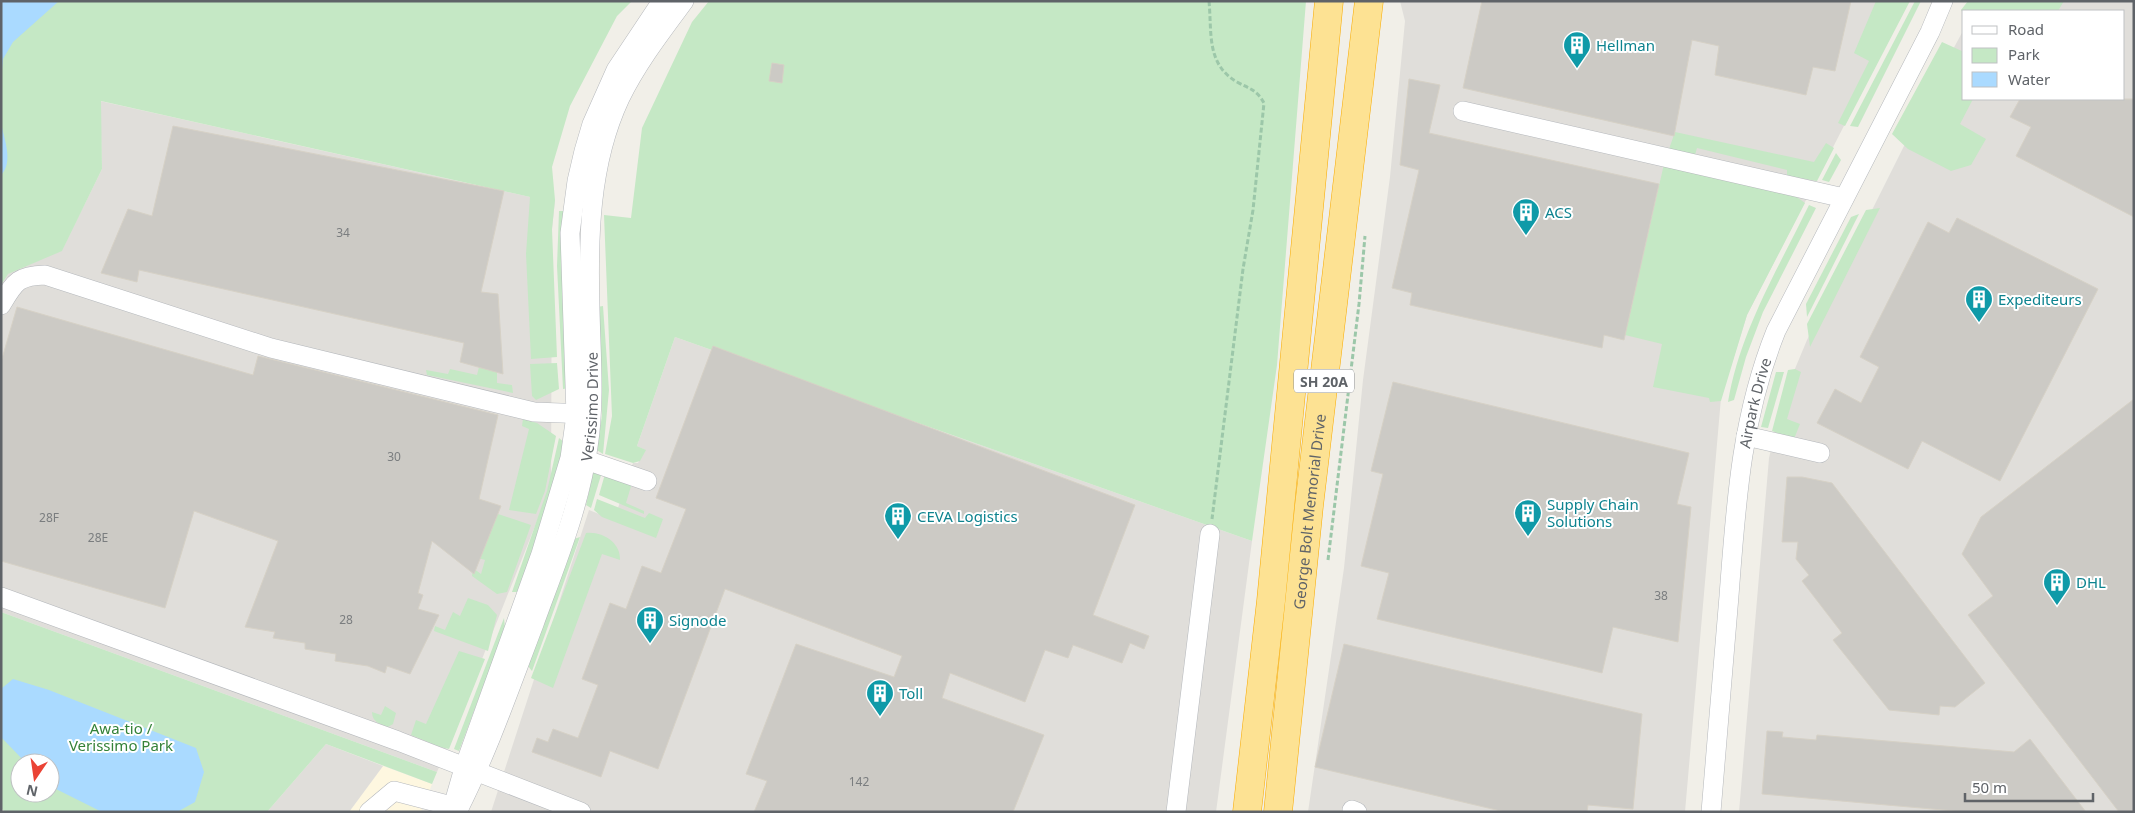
<svg xmlns="http://www.w3.org/2000/svg" width="2135" height="813" viewBox="0 0 2135 813" font-family="'Noto Sans',sans-serif">
  <style>
    .commercial { fill: #fef7e0 }
    .industrial { fill: #e0deda }
    .green { fill: #c5e8c5; fill-rule: evenodd }
    .water { fill: #aadaff }
    .building { fill: #cccac5; stroke: #d6d1c6 }
    .lines { fill: none; stroke-linecap: round; stroke-linejoin: round }
    .minor-casing { stroke: #b5b8bc; stroke-width: 20 }
    .highway-casing { stroke: #f9ab00; stroke-width: 29 }
    .path { stroke: #9cc7a9; stroke-width: 3; stroke-dasharray: 5 2.5; stroke-linecap: butt }
    .minor { stroke: #fff; stroke-width: 19 }
    .highway { stroke: #fde293; stroke-width: 28 }
    .labels { text-anchor: middle; dominant-baseline: central; stroke-width: 4; stroke-linejoin: round; paint-order: stroke }
    .number-label { font-size: 12px; fill: #7a7d7f }
    .shield { fill: #fff; stroke: #8f9295; stroke-width: 1 }
    .shield-label { font-size: 14px; font-weight: bold; fill: #5f6368 }
    .culture-label { font-size: 15px; fill: #0d838f; stroke: #fff; text-anchor: start }
    .street-label { font-size: 15px; fill: #5f6368; stroke: #fff }
    .park-label { font-size: 15px; fill: #348238; stroke: #fff }
  </style>
  <rect width="100%" height="100%" fill="#f1efe8"/>
  <path class="commercial" d="M383 766 432 784 421 812H349Z"/>
  <g class="industrial">
    <path d="M1400 1H1908L1747 315 1721 398 1685 812H1308L1344 568 1363 380 1390 177 1405 21Z"/>
    <path d="M1982 1H2134V812H1739L1769 458 1784 395 1807 340 1944 66 1964 29V99H2124V11H1974Z"/>
    <path d="M100 101 530 197 555 200 552 229 551 486 437 772 1 612V285L7 274 62 250 102 169Z"/>
    <path d="M675 337 1252 541 1216 812H491L589 510 614 520 633 463H638L645 450 637 446Z"/>
    <path d="M326 744 383 766 349 812H267Z"/>
  </g>
  <g class="green">
    <path d="M1 1H632L617 16 570 106 552 167 555 200 552 229 557 357 531 359 526 254 530 197 101 101 102 169 62 251 8 274 1 285Z"/>
    <path d="M709 1H1306L1277 365 1252 541 675 337 637 446 646 450 640 461 633 463 605 454 612 416 604 215 631 218 642 128 692 22Z"/>
    <path d="M1876 1H1910L1845 126 1838 123 1869 61 1854 53Z"/>
    <path d="M1915 1H1921L1858 127 1850 126Z"/>
    <path d="M1968 1H2064L2058 11H1964V14L1961 10Z"/>
    <path d="M1942 42 1964 52V99H1973L1960 124 1986 139 1971 165 1951 171 1908 149 1892 134Z"/>
    <path d="M1675 132 1814 162 1826 143 1834 148 1817 181 1787 176V170L1697 148 1695 155 1669 149Z"/>
    <path d="M1836 153 1841 160 1829 182 1822 180Z"/>
    <path d="M1664 164 1794 195 1805 203 1747 315 1721 401 1710 402 1709 398 1653 387 1662 344 1625 335Z"/>
    <path d="M1809 205 1816 208 1763 312 1746 357 1734 400 1728 402C1740 331 1778 269 1809 205Z"/>
    <path d="M1880 208 1810 347 1807 324 1866 210Z"/>
    <path d="M559 211H563V303L569 388 563 389 557 266Z"/>
    <path d="M1859 214 1807 317 1806 304 1851 217Z"/>
    <path d="M603 306 609 390 603 454 597 450 602 415 597 307Z"/>
    <path d="M557 363 559 389 536 400 532 396 530 364Z"/>
    <path d="M479 367 497 372V383L512 385 513 393 427 375 426 370 448 374 450 369 477 375Z"/>
    <path d="M1795 369 1801 372 1787 419 1800 424 1794 439 1772 431 1788 370Z"/>
    <path d="M1776 372H1784L1768 428 1761 427Z"/>
    <path d="M523 419 537 423 556 436 545 491 536 514 509 510 529 429 522 426Z"/>
    <path d="M559 438 566 444 560 471 519 592H512L547 491Z"/>
    <path d="M602 472 591 508 586 505 593 473Z"/>
    <path d="M605 474 632 483 626 503 644 511V514L599 495Z"/>
    <path d="M597 499 645 518 649 513 663 519 656 538 602 517 594 510Z"/>
    <path d="M495 513 531 525 507 592 497 594 472 576 473 568 481 574 485 560 478 558Z"/>
    <path d="M586 533C603 531 621 543 620 560L602 554 553 688 531 678Z"/>
    <path d="M580 537 532 671 528 666 574 539Z"/>
    <path d="M468 598 488 605 497 615 488 651 434 631 435 626 445 630 453 612 460 616Z"/>
    <path d="M1 612 437 772 432 784 326 744 267 812H5L1 808ZM20 763H50V793H20Z"/>
    <path d="M504 618 505 628 459 751 454 749Z"/>
    <path d="M459 651 485 659 449 749 440 747 411 735 416 720 426 724Z"/>
    <path d="M385 706 396 713 393 724 388 727C380 724 372 722 372 712L381 715Z"/>
  </g>
  <g class="water">
    <path d="M1 1H59L13 42 3 59 1 80Z"/>
    <path d="M1 123C4 139 14 162 1 175Z"/>
    <path d="M13 679 49 690 196 748 204 772 195 802 177 812H102L50 786V763H26L1 737V689Z"/>
  </g>
  <g class="building">
    <path d="M1482 1H1851L1835 71 1813 67 1806 95 1715 75 1719 46 1692 40 1674 136 1463 88Z"/>
    <path d="M772 63 784 65 782 83 769 81Z"/>
    <path d="M1409 79 1440 85 1429 133 1659 184 1624 340 1604 335 1602 348 1410 305 1412 293 1392 288 1419 170 1400 165Z"/>
    <path d="M2020 99H2134V217L2016 156 2031 127 2010 117Z"/>
    <path d="M173 126 504 191 481 292 498 294 503 374 460 362 464 343 139 270 137 282 101 273 128 209 152 216Z"/>
    <path d="M1957 218 2098 289 2000 481 1922 441 1908 469 1817 423 1835 389 1861 403 1879 367 1860 357 1928 222 1949 233Z"/>
    <path d="M17 307 253 375 258 356 498 415 479 499 501 506 474 574 432 541 418 593 423 595 418 609 439 615 410 674 387 666 385 673 368 666 335 661 336 654 305 649V643L273 638 275 632 245 627 278 541 194 511 165 608 1 561V362Z"/>
    <path d="M713 346 1135 505 1093 615 1149 636 1144 649 1130 643 1122 663 1073 645 1068 658 1045 650 1025 702 950 673 942 698 1044 735 1013 812H754L767 781 746 774 796 644 894 677 902 656 725 589 658 769 610 751 601 777 532 752 537 738 548 742 553 729 578 738 598 685 582 679 610 603 626 609 642 566 661 573 686 509 656 498Z"/>
    <path d="M1393 382 1689 453 1677 504 1691 507 1678 642 1613 627 1602 673 1377 619 1389 573 1361 566 1383 474 1371 471Z"/>
    <path d="M2134 399V812H2119L1968 615 1993 596 1962 554 1981 517Z"/>
    <path d="M1787 477H1802L1832 483 1985 683 1955 707 1940 706 1939 715 1889 710 1833 640 1842 633 1802 581 1809 575 1796 559 1798 542H1782Z"/>
    <path d="M1344 644 1642 714 1633 809 1588 805 1587 812H1505L1315 767Z"/>
    <path d="M1767 731 1783 732 1782 737 1816 740 1817 735 2014 752 2030 739 2086 812H1966L1762 794Z"/>
  </g>
  <g class="lines">
    <g class="minor-casing">
      <g id="minor">
        <path d="M1463 111 1844 198"/>
        <path d="M1 305C15 282 17 276 45 275L271 348 534 412 588 414"/>
        <path d="M1746 436 1820 453"/>
        <path d="M586 460 647 481"/>
        <path d="M1 597 398 741 581 812"/>
        <path d="M456 796 464 768 541 554 570 458 576 415 570 233 577 181 584 151 592 124 616 70 662 1"/>
        <path d="M1352 810 1357 812"/>
        <path d="M369 812 394 791 459 808"/>
        <path id="s1" d="M457 812C488 751 510 687 534 624 555 566 579 509 588 447 595 402 591 355 590 310 588 239 589 164 620 98 637 63 661 32 684 1"/>
        <path d="M1176 812 1210 534"/>
        <path id="s2" d="M1711 812C1717 740 1723 668 1729 596 1736 503 1741 418 1776 331L1930 32 1943 1"/>
      </g>
    </g>
    <g class="highway-casing">
      <g id="highway">
        <path d="M1247 812 1271 601 1329 1"/>
        <path id="s3" d="M1278 812 1309 506 1369 1"/>
      </g>
    </g>
    <g class="path">
      <path d="M1209 1C1212 33 1206 64 1237 82 1250 89 1257 90 1264 103L1253 210 1243 269 1212 519"/>
      <path d="M1328 560 1359 304 1365 236"/>
    </g>
    <use href="#minor" class="minor"/>
    <use href="#highway" class="highway"/>
  </g>
  <defs>
    <g id="building-pin" transform="scale(1.4375)"><path d="M0 17L-7.5 6A9.5 9.5 0 1 1 7.5 6Z" fill="#0f9aa8" stroke="#fff"/><path d="M-4-6H4V6H1V3H-1V6H-4ZM-2.5-4.3h1.7v1.8h-1.7ZM.8-4.3h1.7v1.8H.8ZM-2.5-1h1.7V.8h-1.7ZM.8-1h1.7V.8H.8Z" fill="#fff"/></g>
  </defs>
  <g fill-rule="evenodd">
    <use href="#building-pin" x="1577" y="45"/>
    <use href="#building-pin" x="1526" y="212"/>
    <use href="#building-pin" x="1979" y="299"/>
    <use href="#building-pin" x="1528" y="513"/>
    <use href="#building-pin" x="898" y="516"/>
    <use href="#building-pin" x="2057" y="582"/>
    <use href="#building-pin" x="650" y="620"/>
    <use href="#building-pin" x="880" y="693"/>
  </g>
  <g class="labels">
    <g class="number-label">
      <text x="343" y="232">34</text>
      <text x="394" y="456">30</text>
      <text x="49" y="517">28F</text>
      <text x="98" y="537">28E</text>
      <text x="1661" y="595">38</text>
      <text x="346" y="619">28</text>
      <text x="859" y="781">142</text>
    </g>
    <rect class="shield" x="1294" y="369.5" width="60" height="23" rx="4"/>
    <g class="shield-label">
      <text x="1324" y="381">SH 20A</text>
    </g>
    <g class="culture-label">
      <text x="1596" y="45">Hellman</text>
      <text x="1545" y="212">ACS</text>
      <text x="1998" y="299">Expediteurs</text>
      <text x="1547" y="504">Supply Chain<tspan x="1547" dy="17">Solutions</tspan></text>
      <text x="917" y="516">CEVA Logistics</text>
      <text x="2076" y="582">DHL</text>
      <text x="669" y="620">Signode</text>
      <text x="899" y="693">Toll</text>
    </g>
    <g class="street-label">
      <text stroke="none"><textPath href="#s2" startOffset="412">Airpark Drive</textPath></text>
      <text stroke="none"><textPath href="#s1" startOffset="429">Verissimo Drive</textPath></text>
      <text stroke="none"><textPath href="#s3" startOffset="302">George Bolt Memorial Drive</textPath></text>
    </g>
    <g class="park-label">
      <text x="121" y="728">Awa-tio /<tspan x="121" dy="17">Verissimo Park</tspan></text>
    </g>
  </g>
  <rect width="2135" height="813" fill="none" stroke="#5f6368" stroke-width="5"/>
  <rect x="1962" y="10" width="162" height="90" fill="#ffffff" stroke="#bfc1c3"/>
  <rect x="1972" y="26" width="25" height="8" fill="#ffffff" stroke="#bfc1c3"/>
  <text x="2008" y="35" font-size="15" fill="#5f6368">Road</text>
  <rect x="1972" y="48" width="25" height="15" fill="#c5e8c5" stroke="#bfc1c3"/>
  <text x="2008" y="60" font-size="15" fill="#5f6368">Park</text>
  <rect x="1972" y="72" width="25" height="15" fill="#aadaff" stroke="#bfc1c3"/>
  <text x="2008" y="85" font-size="15" fill="#5f6368">Water</text>
  <g transform="translate(35 778) rotate(193)"><circle r="24" fill="#ffffff" stroke="#bfc1c3"/>
  <path d="M0-4L9 19L0 12L-9 19Z" fill="#ea4335"/>
  <text y="-8" font-size="14" font-weight="bold" text-anchor="middle" fill="#5f6368">N</text>
  </g>
  <path d="M1965 793v8h128v-8" fill="none" stroke="#5f6368" stroke-width="2.5"/>
  <text x="1972" y="793" font-size="15" fill="#5f6368" stroke="#ffffff" stroke-width="4" paint-order="stroke">50 m</text>
</svg>
